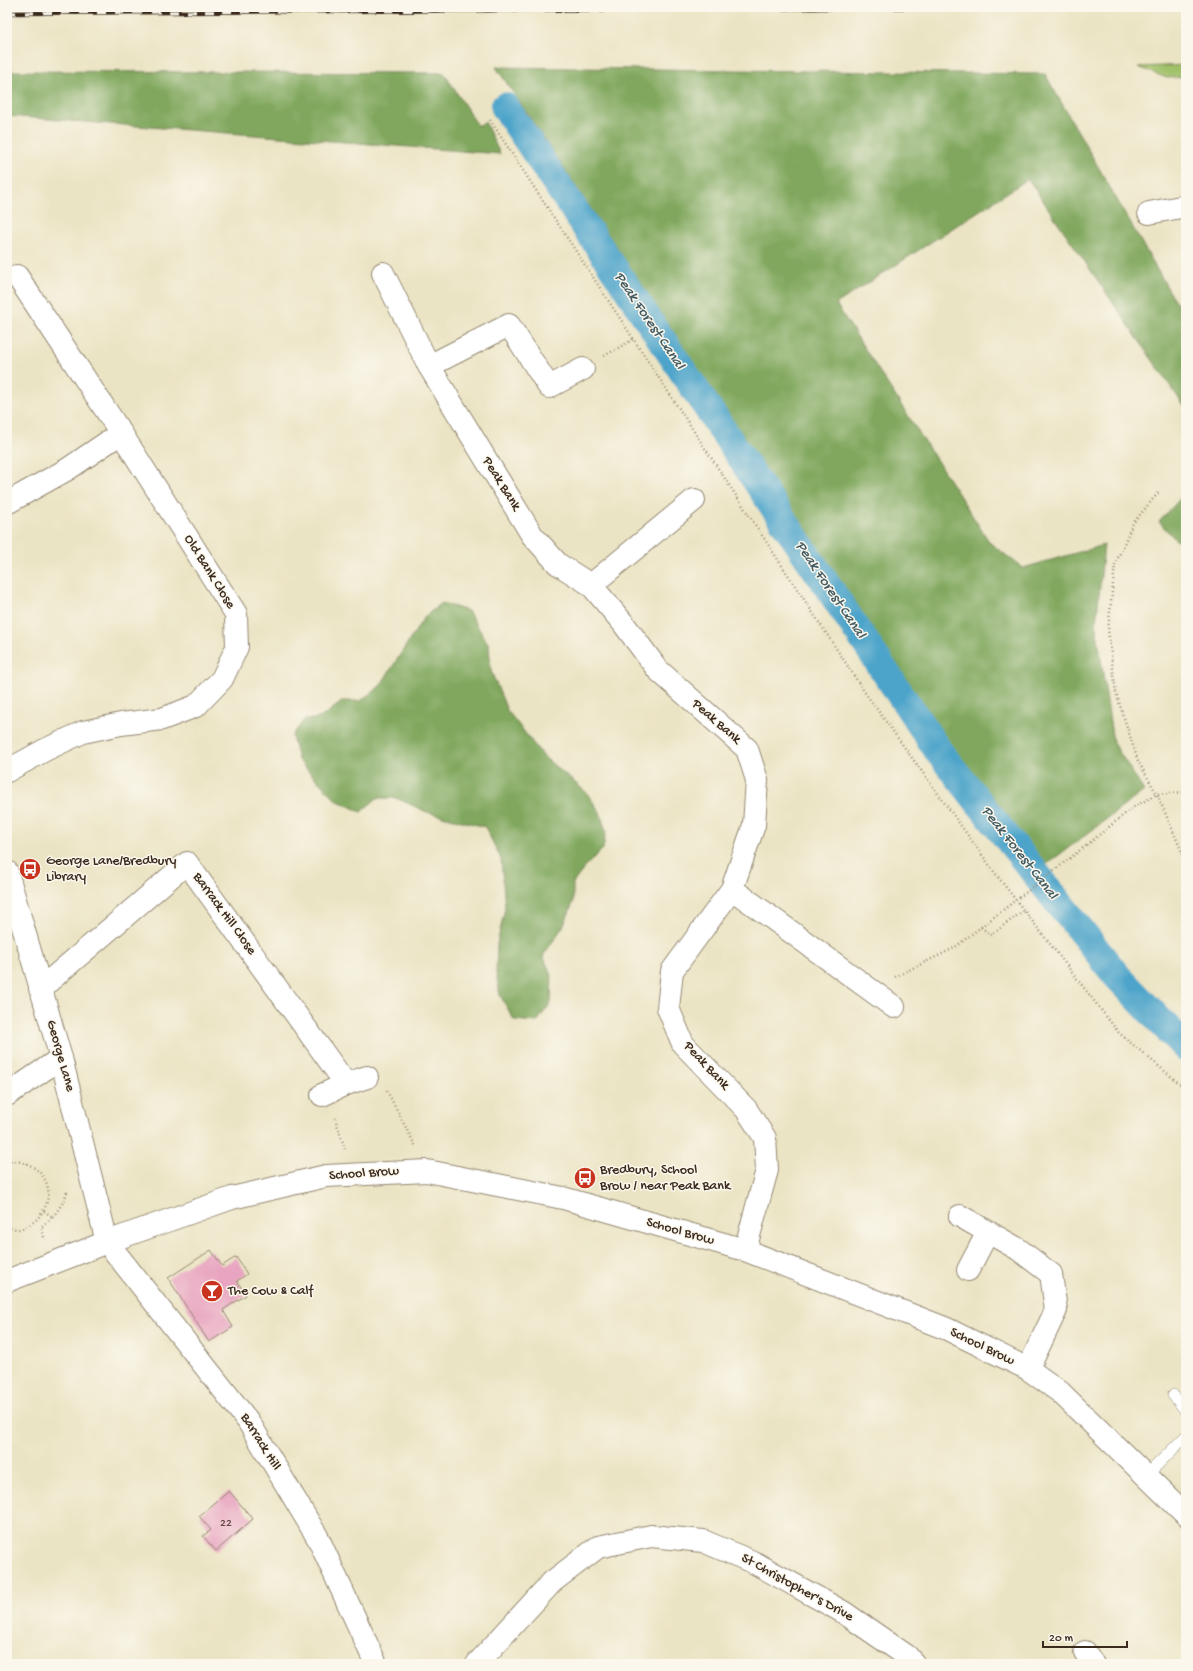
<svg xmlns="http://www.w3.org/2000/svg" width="1193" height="1671" viewBox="0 0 1193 1671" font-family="'Gochi Hand',sans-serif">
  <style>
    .green { fill: #a0c169; stroke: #6e7644 }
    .forest { fill: #80a75d; stroke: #5e683e }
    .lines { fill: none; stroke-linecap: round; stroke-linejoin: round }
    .canal { stroke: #4ea4ca; stroke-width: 29 }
    .building { fill: #e8a4c0 }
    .lane-casing { stroke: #938771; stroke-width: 12 }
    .street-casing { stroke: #938771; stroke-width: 24 }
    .secondary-casing { stroke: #938771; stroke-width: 24 }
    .primary-casing { stroke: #938771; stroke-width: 24 }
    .path { stroke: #938771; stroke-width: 2.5; stroke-dasharray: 1 3; stroke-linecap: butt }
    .lane { stroke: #fff; stroke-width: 11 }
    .street { stroke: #fff; stroke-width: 22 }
    .secondary { stroke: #fff; stroke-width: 22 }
    .primary { stroke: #fff; stroke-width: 22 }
    .rail-casing { stroke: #3b2a1e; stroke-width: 4.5 }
    .rail { stroke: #fbf7ec; stroke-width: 3; stroke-dasharray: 9; stroke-linecap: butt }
    .path-bridge { stroke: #938771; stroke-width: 2.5; stroke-dasharray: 1 3; stroke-linecap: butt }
    .labels { text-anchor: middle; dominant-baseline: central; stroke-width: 3; stroke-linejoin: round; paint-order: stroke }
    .number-label { font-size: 12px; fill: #664846 }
    .street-label { font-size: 14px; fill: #3b2a1e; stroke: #fbf7ec }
    .poi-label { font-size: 14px; fill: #3b2a1e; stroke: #fbf7ec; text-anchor: start }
    .water-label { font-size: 15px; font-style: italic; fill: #435b63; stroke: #fbf7ec }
  </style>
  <rect width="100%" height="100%" fill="#fbf7ec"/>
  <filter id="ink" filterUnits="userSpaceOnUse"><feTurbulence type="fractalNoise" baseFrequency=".025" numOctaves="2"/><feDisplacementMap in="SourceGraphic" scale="8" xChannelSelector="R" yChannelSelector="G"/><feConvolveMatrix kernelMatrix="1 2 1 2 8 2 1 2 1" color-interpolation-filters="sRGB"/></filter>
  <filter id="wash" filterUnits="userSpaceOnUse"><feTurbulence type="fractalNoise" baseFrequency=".012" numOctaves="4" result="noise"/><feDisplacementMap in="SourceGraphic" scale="16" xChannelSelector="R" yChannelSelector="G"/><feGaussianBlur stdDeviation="0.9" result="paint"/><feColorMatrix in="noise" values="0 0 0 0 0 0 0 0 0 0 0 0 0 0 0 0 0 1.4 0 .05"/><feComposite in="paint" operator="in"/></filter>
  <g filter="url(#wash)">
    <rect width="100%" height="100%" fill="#ebe4c4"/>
    <path class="green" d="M1186 65V77L1167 78 1138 67Z"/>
    <g class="forest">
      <path d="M496 67 1045 74 1175 301 1186 316V409L1028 179 836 304 990 543 1023 568 1104 545 1096 625 1113 742 1144 791 1043 867 946 741Z"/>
      <path d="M7 71 444 73 478 126 485 122 500 154 7 116Z"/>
      <path d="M1186 492V535L1177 541 1159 522Z"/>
      <path d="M442 603 468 611 489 645 491 671 507 710 544 757 586 792 600 812 606 832 603 849 586 866 573 883V903L564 925 543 956 552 976 551 1003 537 1022 514 1020 500 995 496 973 497 944 505 908 501 859 485 827 427 812 396 798H377L361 812 336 800 298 760 292 736 304 720 320 718 343 701H360L380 686 425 616Z"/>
    </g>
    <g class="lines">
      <path class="canal" d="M505 107 939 752 1116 975 1186 1048"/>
    </g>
    <g id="blocks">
      <g class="building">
        <path d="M211 1250 222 1266 236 1257 247 1274 237 1281 246 1295 223 1310 233 1327 209 1342 168 1278Z"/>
        <path d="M229 1491 253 1519 216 1551 203 1536 211 1530 199 1516Z"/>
      </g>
    </g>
  </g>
  <g filter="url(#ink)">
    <use href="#blocks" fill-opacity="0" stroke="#938771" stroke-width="1"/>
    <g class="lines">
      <g class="lane-casing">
        <g id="lane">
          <path d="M1173 1395 1186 1411"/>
          <path d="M1146 1476 1186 1436"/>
        </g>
      </g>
      <g class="street-casing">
        <g id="street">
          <path d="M1149 213 1186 206"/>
          <path d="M383 273 429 366 532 535 558 564 591 585 623 623 658 670 747 749 757 780 754 825 732 889 672 971 668 1008 683 1044 746 1109 765 1138 767 1170 745 1250"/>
          <path d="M429 366 509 325 549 387 583 369"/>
          <path d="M7 503 68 469 121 433"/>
          <path d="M591 585 694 500"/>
          <path d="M7 771 45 750 83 732 121 724 162 719 196 706 222 679 237 647 236 614 121 433 17 276"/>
          <path d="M732 889 894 1007"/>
          <path d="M40 989 187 863 346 1084"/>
          <path d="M7 1095 61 1058"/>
          <path d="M322 1095 346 1084 367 1077"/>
          <path d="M960 1216 1018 1249 1051 1274 1056 1310 1028 1369"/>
          <path d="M968 1270 988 1232"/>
          <path d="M1085 1652 1093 1664"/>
          <path d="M477 1664 552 1582 598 1547 651 1536 703 1541 755 1563 843 1612 907 1656 914 1664"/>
        </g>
      </g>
      <g class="secondary-casing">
        <path id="secondary" d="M107 1242 232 1198 326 1176 427 1171 563 1198 745 1250 947 1329 1028 1369 1060 1392 1186 1515"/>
      </g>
      <g class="primary-casing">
        <g id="primary">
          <path d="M7 872 61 1058 107 1242 248 1421 318 1538 376 1664"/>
          <path d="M7 1281 107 1242"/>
        </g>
      </g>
      <g class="path">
        <path d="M490 120 866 694 998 877 1119 1033 1186 1089"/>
        <path d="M604 356 634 339"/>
        <path d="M1158 493 1133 523 1115 565 1108 630 1116 693 1138 761 1157 794 1186 861"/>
        <path d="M1087 845 1132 808 1157 794 1186 792"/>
        <path d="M895 977 954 948 981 927 991 935 1023 911"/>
        <path d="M387 1091 416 1147"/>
        <path d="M335 1118 345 1149"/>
        <path d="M7 1162C27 1157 51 1175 48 1196 47 1205 43 1212 38 1218 33 1223 26 1228 19 1229 15 1229 11 1228 7 1228"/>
        <path d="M44 1211 53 1217 41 1227 45 1240"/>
        <path d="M53 1217 64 1201 67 1192"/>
      </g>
      <use href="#lane" class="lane"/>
      <use href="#street" class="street"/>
      <use href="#secondary" class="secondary"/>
      <use href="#primary" class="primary"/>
      <g class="rail-casing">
        <path id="rail" d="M7 13 985 7"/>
      </g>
      <use href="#rail" class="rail"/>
      <path class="path-bridge" d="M981 927 1087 845"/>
    </g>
  </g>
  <defs>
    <g id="bus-disc" transform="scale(1.15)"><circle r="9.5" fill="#c8321e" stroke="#fbf7ec"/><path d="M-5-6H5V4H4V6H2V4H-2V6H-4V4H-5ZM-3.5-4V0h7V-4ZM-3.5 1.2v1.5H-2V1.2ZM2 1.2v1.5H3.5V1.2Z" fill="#fff"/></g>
    <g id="bar-disc" transform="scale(1.15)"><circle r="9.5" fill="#c8321e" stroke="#fbf7ec"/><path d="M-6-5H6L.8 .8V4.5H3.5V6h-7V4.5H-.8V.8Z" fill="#fff"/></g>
  </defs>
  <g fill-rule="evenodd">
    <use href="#bus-disc" x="30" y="869"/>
    <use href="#bus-disc" x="585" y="1178"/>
    <use href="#bar-disc" x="212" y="1291"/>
  </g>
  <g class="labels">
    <g class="number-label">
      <text x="226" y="1524">22</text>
    </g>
    <g class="street-label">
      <text transform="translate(501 484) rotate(58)">Peak Bank</text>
      <text transform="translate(209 572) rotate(58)">Old Bank Close</text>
      <text transform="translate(716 722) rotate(41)">Peak Bank</text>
      <text transform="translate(224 914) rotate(54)">Barrack Hill Close</text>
      <text transform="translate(60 1056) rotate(74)">George Lane</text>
      <text transform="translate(706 1066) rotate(47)">Peak Bank</text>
      <text transform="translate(364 1174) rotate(-4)">School Brow</text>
      <text transform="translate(680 1232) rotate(16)">School Brow</text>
      <text transform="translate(982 1347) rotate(26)">School Brow</text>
      <text transform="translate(260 1442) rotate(58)">Barrack Hill</text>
      <text transform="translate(797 1588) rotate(29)">St Christopher's Drive</text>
    </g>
    <g class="poi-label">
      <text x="46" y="861">George Lane/Bredbury<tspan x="46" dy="16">Library</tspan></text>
      <text x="600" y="1170">Bredbury, School<tspan x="600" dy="16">Brow / near Peak Bank</tspan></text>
      <text x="228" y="1291">The Cow &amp; Calf</text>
    </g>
    <g class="water-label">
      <text transform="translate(649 321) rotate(56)">Peak Forest Canal</text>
      <text transform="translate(830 590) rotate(56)">Peak Forest Canal</text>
      <text transform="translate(1019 853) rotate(52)">Peak Forest Canal</text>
    </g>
  </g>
  <rect width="1193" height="1671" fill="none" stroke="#fbf7ec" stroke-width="24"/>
  <path d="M1043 1641v6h84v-6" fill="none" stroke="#3b2a1e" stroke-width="2"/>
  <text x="1049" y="1641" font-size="12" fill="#3b2a1e" stroke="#fbf7ec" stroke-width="3" paint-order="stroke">20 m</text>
</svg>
